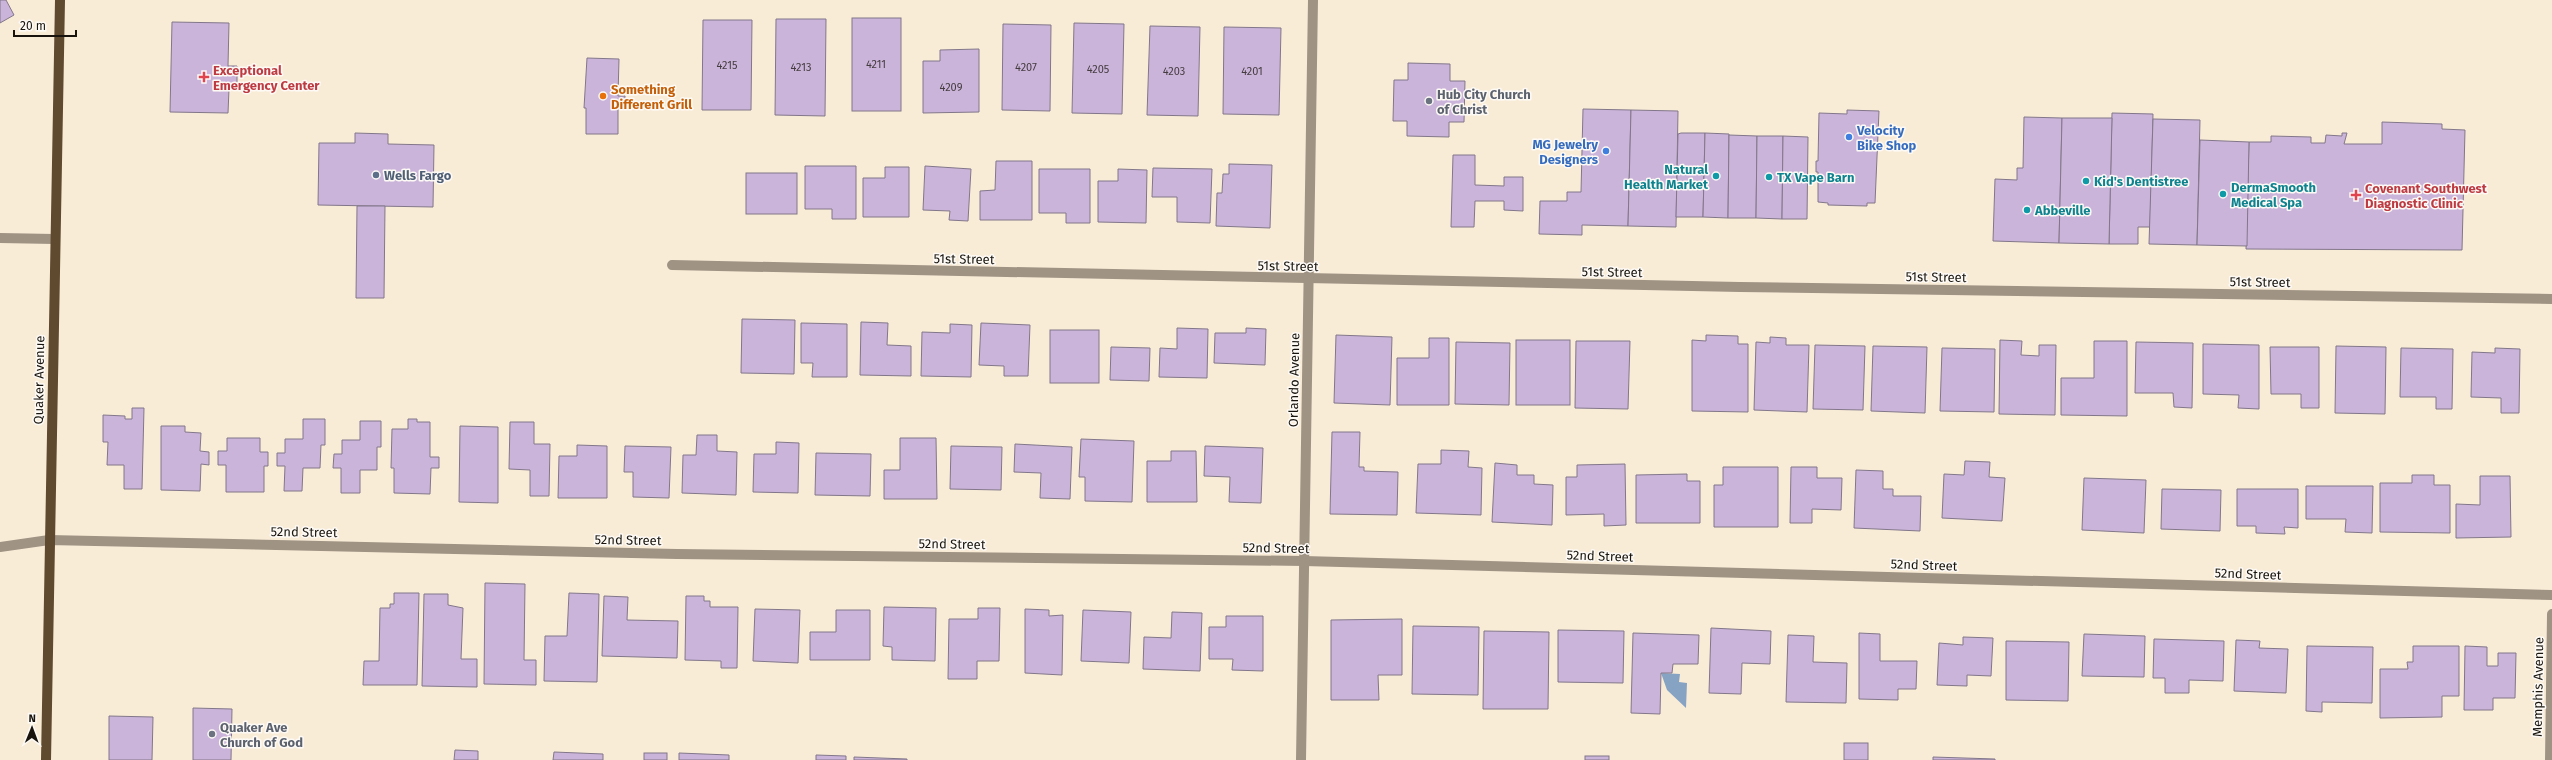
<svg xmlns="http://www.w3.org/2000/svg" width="2552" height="760" viewBox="0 0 2552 760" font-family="'Fira Sans',sans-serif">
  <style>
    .water { fill: #86a3c3 }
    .building { fill: #cbb4da; stroke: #82778a }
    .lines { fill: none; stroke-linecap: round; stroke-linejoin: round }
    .minor { stroke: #9f9384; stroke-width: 10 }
    .major { stroke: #5f492f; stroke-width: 10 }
    .health-dot { fill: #e0444e; stroke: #fdfaf6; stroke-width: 1.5 }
    .food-dot { fill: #e8710a; stroke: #fdfaf6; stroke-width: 1.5 }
    .worship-dot { fill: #6b7280; stroke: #fdfaf6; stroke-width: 1.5 }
    .shop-dot { fill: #3f7fe0; stroke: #fdfaf6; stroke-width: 1.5 }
    .service-dot { fill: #5c6f8a; stroke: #fdfaf6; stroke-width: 1.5 }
    .culture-dot { fill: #0f9aa8; stroke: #fdfaf6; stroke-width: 1.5 }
    .labels { text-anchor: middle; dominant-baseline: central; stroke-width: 3; stroke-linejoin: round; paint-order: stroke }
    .number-label { font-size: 11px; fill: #453c40 }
    .health-label { font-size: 13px; font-weight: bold; fill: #be3a42; stroke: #fdfaf6; text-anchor: start }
    .food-label { font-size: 13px; font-weight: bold; fill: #c56008; stroke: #fdfaf6; text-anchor: start }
    .worship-label { font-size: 13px; font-weight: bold; fill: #5b616d; stroke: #fdfaf6; text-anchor: start }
    .shop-label { font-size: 13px; font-weight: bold; fill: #366cbe; stroke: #fdfaf6; text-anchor: start }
    .culture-label { font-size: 13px; font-weight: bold; fill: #0d838f; stroke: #fdfaf6; text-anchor: start }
    .service-label { font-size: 13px; font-weight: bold; fill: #4e5e75; stroke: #fdfaf6; text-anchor: start }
    .street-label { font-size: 13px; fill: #18140d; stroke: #fdfaf6 }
  </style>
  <rect width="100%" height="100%" fill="#f9ecd7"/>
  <path class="water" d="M1661 673 1680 674 1679 682 1687 683 1686 708 1667 690Z"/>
  <g class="building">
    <path d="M0 0H6L14 15 0 23Z"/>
    <rect x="852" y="18" width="49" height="93"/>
    <path d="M776 19H826L825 116 775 115Z"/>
    <path d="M703 20H752L751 110H702Z"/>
    <path d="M172 22 229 23 228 66H237V89H229L228 113 170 112Z"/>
    <path d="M1074 23 1124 24 1122 114 1072 113Z"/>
    <path d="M1003 24 1051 25 1050 111 1002 110Z"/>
    <path d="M1150 26 1200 27 1198 116 1147 115Z"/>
    <path d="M1224 27 1281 28 1279 115 1223 114Z"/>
    <path d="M979 49V112L923 113V61H940V50Z"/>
    <path d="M587 58 619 59 618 96H625V106H618V134H586V108H584Z"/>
    <path d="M1408 63 1450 64V81H1465L1464 122H1449V137L1407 136V121H1393L1394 80H1408Z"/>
    <path d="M1583 109 1631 110 1628 226 1582 225V235L1539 234 1540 201H1567V192H1581Z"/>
    <path d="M1631 110 1678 111 1676 227 1628 226Z"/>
    <path d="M1847 110 1879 111 1875 203H1867V206L1828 205V203L1818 202V172H1816V161H1818L1819 113 1847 114Z"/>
    <path d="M2112 113 2153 114 2150 227H2138V244H2109Z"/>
    <path d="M2024 117 2062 118 2059 243 1993 241 1995 179 2017 180V168H2023Z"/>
    <path d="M2062 118H2112L2109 244 2059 243Z"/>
    <path d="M2153 119 2200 120 2197 245 2149 244Z"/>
    <path d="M2382 122 2442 124V129L2465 130 2462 250 2246 249 2249 142H2271V136L2311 137V143H2325L2326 135 2342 136V133H2347L2344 144H2382Z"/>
    <path d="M355 133 388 134V144L434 145 433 207 318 205 319 143H355Z"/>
    <path d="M1681 133H1705L1703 217H1676L1678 134Z"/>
    <path d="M1705 133 1729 134 1728 218 1703 217Z"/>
    <path d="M1729 135 1757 136 1756 218H1728Z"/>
    <path d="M1757 136H1783L1782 219 1756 218Z"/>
    <path d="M1783 136 1808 137 1807 219H1782Z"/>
    <path d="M2200 140 2249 142 2247 246 2197 245Z"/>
    <path d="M1453 155H1475V185L1504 186V177H1523V211L1504 210V201H1475L1474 227H1451Z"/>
    <path d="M996 161H1032V220H980V191L995 190Z"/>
    <path d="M1229 164 1272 165 1270 228 1216 226 1217 193H1222L1223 174H1229Z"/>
    <path d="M805 166H856V219H832V209H805Z"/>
    <path d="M925 166 971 169 968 221 949 220 950 211 923 210Z"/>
    <path d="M885 167H909V217H863V178H885Z"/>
    <path d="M1153 168 1212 169 1210 223 1177 222V197H1152Z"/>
    <path d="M1039 169H1090V223H1066V213H1039Z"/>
    <path d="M1118 169 1147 170 1146 223 1098 222V181H1118Z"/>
    <rect x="746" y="173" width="51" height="41"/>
    <path d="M357 206H385L384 298H356Z"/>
    <path d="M742 319 795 320 794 374 741 373Z"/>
    <path d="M861 322 888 323 887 345 911 346V376L860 375Z"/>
    <path d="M801 323 847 324V377H812L813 363H801Z"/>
    <path d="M981 323 1030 325 1028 376H1004V366L979 365Z"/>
    <path d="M950 324 972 325 971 377 921 376 922 332 950 333Z"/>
    <path d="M1177 328 1208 329 1207 378 1159 377 1160 348 1177 349Z"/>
    <path d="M1246 328 1266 329 1265 365 1214 363 1215 333H1246Z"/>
    <rect x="1050" y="330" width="49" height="53"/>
    <path d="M1336 335 1392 337 1390 405 1334 403Z"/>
    <path d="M1706 335 1738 336V344H1748V412L1692 411V340L1706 341Z"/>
    <path d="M1770 337 1786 338V345H1809L1807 412 1754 410 1756 342 1770 343Z"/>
    <path d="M1429 338H1449V405H1397V358H1429Z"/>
    <rect x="1516" y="340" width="54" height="65"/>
    <path d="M2000 340 2022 341 2021 355 2039 356V345H2056L2055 415 1999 414Z"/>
    <path d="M1576 341H1630L1628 409 1575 408Z"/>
    <path d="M2094 341H2127V416L2061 415V378H2094Z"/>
    <path d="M1456 342 1510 343 1509 405 1455 404Z"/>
    <path d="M2136 342 2193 343 2192 408 2174 407 2173 393H2135Z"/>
    <path d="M2203 344 2259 345V409L2238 408 2239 395 2203 394Z"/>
    <path d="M1815 345 1865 346 1863 410 1813 409Z"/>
    <path d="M1873 346 1927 347 1925 413 1871 411Z"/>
    <path d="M2336 346 2386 347 2385 414 2335 413Z"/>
    <path d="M1111 347 1150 348 1149 381 1110 380Z"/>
    <path d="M2270 347H2319V408H2301V394H2271Z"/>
    <path d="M1942 348 1995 349 1994 412 1940 411Z"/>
    <path d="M2401 348 2453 349 2452 409H2436V397H2400Z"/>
    <path d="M2495 348 2520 349 2519 413H2501V398L2471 397 2472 352 2495 353Z"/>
    <path d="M132 408H144L142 489H124V465H107L108 442H103V415L125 416V419H132Z"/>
    <path d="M303 419H325V445H321L320 468H303L302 491H284L285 466H277V453H285V439H303Z"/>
    <path d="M408 419H417V422H430V457H439V468H431L430 494 394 493V468H391L392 429H408Z"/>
    <path d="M360 421H381V447H377V470H360V493H341V468H333L334 454H342V440H360Z"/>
    <path d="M510 422H534V444H550L549 496H530V470L509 469Z"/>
    <path d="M161 426H185V432L201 433 200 451 209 452V465L201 464 200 491 161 490Z"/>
    <path d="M460 426 498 427V503L459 502Z"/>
    <path d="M1332 432H1360L1359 467H1364V471L1398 472 1397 515 1330 514Z"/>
    <path d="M697 435H717V451L737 452 736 495 682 493 683 455H696Z"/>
    <path d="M227 438H260V452H268V466H264V492H226V465H218V451H227Z"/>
    <path d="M900 438H936L937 499H884V470H900Z"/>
    <path d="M1081 439 1134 441 1132 502 1085 501V477H1079Z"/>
    <path d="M776 442 799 443 798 493 753 492 754 454H776Z"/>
    <path d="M1015 444 1072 447 1070 499 1040 498 1041 473 1014 472Z"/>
    <path d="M577 445 607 446V498H558L559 456H577Z"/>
    <path d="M625 446 671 447 669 498 633 497V472H624Z"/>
    <path d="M951 446 1002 447 1001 490 950 489Z"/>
    <path d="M1205 446 1263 448 1261 503 1229 502 1230 477 1204 476Z"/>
    <path d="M1441 450 1469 451 1468 467 1482 468 1481 515 1416 513 1418 464H1441Z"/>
    <path d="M1171 451H1196L1197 502H1147V461H1171Z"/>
    <path d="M816 453 871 454 870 496 815 495Z"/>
    <path d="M1965 461 1990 462 1989 477 2005 478 2002 521 1942 518 1944 474 1964 475Z"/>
    <path d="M1495 463 1517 465V475H1534V484L1553 485 1552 525 1492 522Z"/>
    <path d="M1625 464 1626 525 1604 526V514L1566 515V477H1577V465Z"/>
    <path d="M1723 467H1778V527H1714V485H1723Z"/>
    <path d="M1791 467H1817V478H1842L1841 510 1812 509V523H1790Z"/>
    <path d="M1856 470 1883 471V489H1893V496H1921L1920 531 1854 528Z"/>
    <path d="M1687 474V481H1700V523H1636V475Z"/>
    <path d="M2412 475H2434V485H2450V533L2380 532V483H2412Z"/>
    <path d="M2480 476H2510L2511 537 2456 538V504L2480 505Z"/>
    <path d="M2084 478 2146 480 2144 533 2082 530Z"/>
    <path d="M2306 486H2373L2372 533 2345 532 2346 519H2306Z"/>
    <path d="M2162 489 2221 490 2220 531 2161 529Z"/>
    <path d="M2237 489H2298V528L2284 527 2285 534 2256 533V526H2237Z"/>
    <path d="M485 583 525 584 524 660H536V685L484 684Z"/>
    <path d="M394 593H419L417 685H363L364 661H379L380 608H390V604H394Z"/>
    <path d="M569 593 599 594 597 682 544 681 545 636H567Z"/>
    <path d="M424 594H448V605L463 608 461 659H477V687L422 686Z"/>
    <path d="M604 596 628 597 627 620 678 621 677 658 602 656Z"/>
    <path d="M686 596H704V601H710V607H738L737 668H721V661L685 660Z"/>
    <path d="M884 607 936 608 935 661 892 660V647L883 646Z"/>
    <path d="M978 608H1000L999 661H977V679H948L949 619H978Z"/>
    <path d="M755 609 800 610 798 663 753 661Z"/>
    <path d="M1025 609 1049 610V616L1063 615 1062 675 1025 673Z"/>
    <path d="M836 610H870V660H810V632H836Z"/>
    <path d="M1083 610 1131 612 1129 663 1081 661Z"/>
    <path d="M1172 612 1202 613 1200 671 1143 669 1144 637 1171 638Z"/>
    <path d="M1226 616H1263V671L1232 670 1233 659H1209V627H1226Z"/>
    <path d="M1402 619V675H1378L1379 700H1331V620Z"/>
    <path d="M1413 626 1479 627 1478 695 1412 694Z"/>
    <path d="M1711 628 1771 631 1770 664 1742 663 1741 694 1709 693Z"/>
    <path d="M1558 630 1624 631 1623 683 1558 682Z"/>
    <path d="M1484 631 1549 632 1548 709H1483Z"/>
    <path d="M1633 633 1699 635 1698 664H1673L1672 673H1661L1660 714 1631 713Z"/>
    <path d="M1859 633 1880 634V661H1917L1916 689H1898V700L1859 699Z"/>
    <path d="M2084 634 2145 636 2144 677 2082 676Z"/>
    <path d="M1788 635 1814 636 1813 662 1847 663 1846 703 1786 702Z"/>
    <path d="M1963 637 1993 638 1991 676 1967 675V686L1937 685 1939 643 1963 645Z"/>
    <path d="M2154 639 2224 641 2223 681 2189 680V693H2165V678H2153Z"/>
    <path d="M2236 640 2260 641 2259 648 2288 649 2286 693 2234 691Z"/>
    <path d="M2006 641 2069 642 2068 701 2006 700Z"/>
    <path d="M2307 646 2373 647 2372 703 2322 702V712L2306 711Z"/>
    <path d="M2413 646H2459V696H2442V717L2380 718V669H2408L2407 662H2413Z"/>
    <path d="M2465 646 2487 647V666H2498V653H2516L2515 698H2493V710H2464Z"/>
    <path d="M193 708 232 709 231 760H193Z"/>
    <path d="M109 716 153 717 152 760H109Z"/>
    <rect x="1844" y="743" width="24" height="17"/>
    <path d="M455 750 478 751V760H454Z"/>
    <path d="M554 752 603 754V760H553Z"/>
    <rect x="644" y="753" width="23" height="7"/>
    <path d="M679 753 729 755V760H679Z"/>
    <path d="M816 755 846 756V760H816Z"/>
    <rect x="1585" y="756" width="24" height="4"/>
    <path d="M854 757 907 759V760H854Z"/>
    <path d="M1933 757 1995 759V760H1933Z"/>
  </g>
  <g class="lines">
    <g class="minor">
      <path d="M0 238 54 239"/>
      <path d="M672 265 1740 287 2552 299"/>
      <path d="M0 547 49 540 677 554 1304 561 2552 595"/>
      <path d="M1301 760 1313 0"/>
      <path d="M2550 760 2552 614"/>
    </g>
    <path class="major" d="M46 760 60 0"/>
  </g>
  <g class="health-dot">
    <path d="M202 71h4v4h4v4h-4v4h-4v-4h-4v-4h4z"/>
    <path d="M2354 189h4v4h4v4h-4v4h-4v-4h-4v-4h4z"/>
  </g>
  <circle class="food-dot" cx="603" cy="96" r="4"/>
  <g class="worship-dot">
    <circle cx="1429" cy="101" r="4"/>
    <circle cx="212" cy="734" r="4"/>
  </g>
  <g class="shop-dot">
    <circle cx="1849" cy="137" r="4"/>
    <circle cx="1606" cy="151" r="4"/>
  </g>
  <circle class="service-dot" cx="376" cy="175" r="4"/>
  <g class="culture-dot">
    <circle cx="1716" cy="176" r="4"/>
    <circle cx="1769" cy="177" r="4"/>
    <circle cx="2086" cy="181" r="4"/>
    <circle cx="2223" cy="194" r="4"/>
    <circle cx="2027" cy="210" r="4"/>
  </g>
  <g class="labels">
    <g class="number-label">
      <text x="876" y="64">4211</text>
      <text x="727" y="65">4215</text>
      <text x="801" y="67">4213</text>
      <text x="1026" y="67">4207</text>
      <text x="1098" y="69">4205</text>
      <text x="1174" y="71">4203</text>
      <text x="1252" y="71">4201</text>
      <text x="951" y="87">4209</text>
    </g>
    <g class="health-label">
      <text x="213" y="70">Exceptional<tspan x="213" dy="15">Emergency Center</tspan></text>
      <text x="2365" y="188">Covenant Southwest<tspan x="2365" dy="15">Diagnostic Clinic</tspan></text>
    </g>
    <g class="food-label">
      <text x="611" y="89">Something<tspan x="611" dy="15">Different Grill</tspan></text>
    </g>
    <g class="worship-label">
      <text x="1437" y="94">Hub City Church<tspan x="1437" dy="15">of Christ</tspan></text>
      <text x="220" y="727">Quaker Ave<tspan x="220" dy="15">Church of God</tspan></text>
    </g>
    <g class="shop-label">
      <text x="1857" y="130">Velocity<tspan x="1857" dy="15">Bike Shop</tspan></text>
      <text x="1598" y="144" text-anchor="end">MG Jewelry<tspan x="1598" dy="15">Designers</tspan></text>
    </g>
    <g class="culture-label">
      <text x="1708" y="169" text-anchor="end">Natural<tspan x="1708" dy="15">Health Market</tspan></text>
      <text x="1777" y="177">TX Vape Barn</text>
      <text x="2094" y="181">Kid's Dentistree</text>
      <text x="2231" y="187">DermaSmooth<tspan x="2231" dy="15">Medical Spa</tspan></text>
      <text x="2035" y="210">Abbeville</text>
    </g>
    <g class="service-label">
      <text x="384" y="175">Wells Fargo</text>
    </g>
    <g class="street-label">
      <text transform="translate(964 259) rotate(1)">51st Street</text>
      <text transform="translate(1288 266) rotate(1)">51st Street</text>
      <text transform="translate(1612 272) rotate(1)">51st Street</text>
      <text transform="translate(1936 277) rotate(1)">51st Street</text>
      <text transform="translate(2260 282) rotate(1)">51st Street</text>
      <text transform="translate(39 380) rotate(-89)">Quaker Avenue</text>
      <text transform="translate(1294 380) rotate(-89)">Orlando Avenue</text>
      <text transform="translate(304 532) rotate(1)">52nd Street</text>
      <text transform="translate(628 540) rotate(1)">52nd Street</text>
      <text transform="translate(952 544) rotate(1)">52nd Street</text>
      <text transform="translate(1276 548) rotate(1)">52nd Street</text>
      <text transform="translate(1600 556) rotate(2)">52nd Street</text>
      <text transform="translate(1924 565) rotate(2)">52nd Street</text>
      <text transform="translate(2248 574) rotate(2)">52nd Street</text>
      <text transform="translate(2538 687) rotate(-89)">Memphis Avenue</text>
    </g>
  </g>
  <g transform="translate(32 728) rotate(1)" stroke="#fdfaf6" stroke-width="3" paint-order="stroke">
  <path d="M0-3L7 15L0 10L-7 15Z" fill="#18140d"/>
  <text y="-6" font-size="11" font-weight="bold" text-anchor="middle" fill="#18140d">N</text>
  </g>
  <path d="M14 30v6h62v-6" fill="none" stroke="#18140d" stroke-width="2"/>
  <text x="20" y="30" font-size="12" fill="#18140d" stroke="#fdfaf6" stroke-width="3" paint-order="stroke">20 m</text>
</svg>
